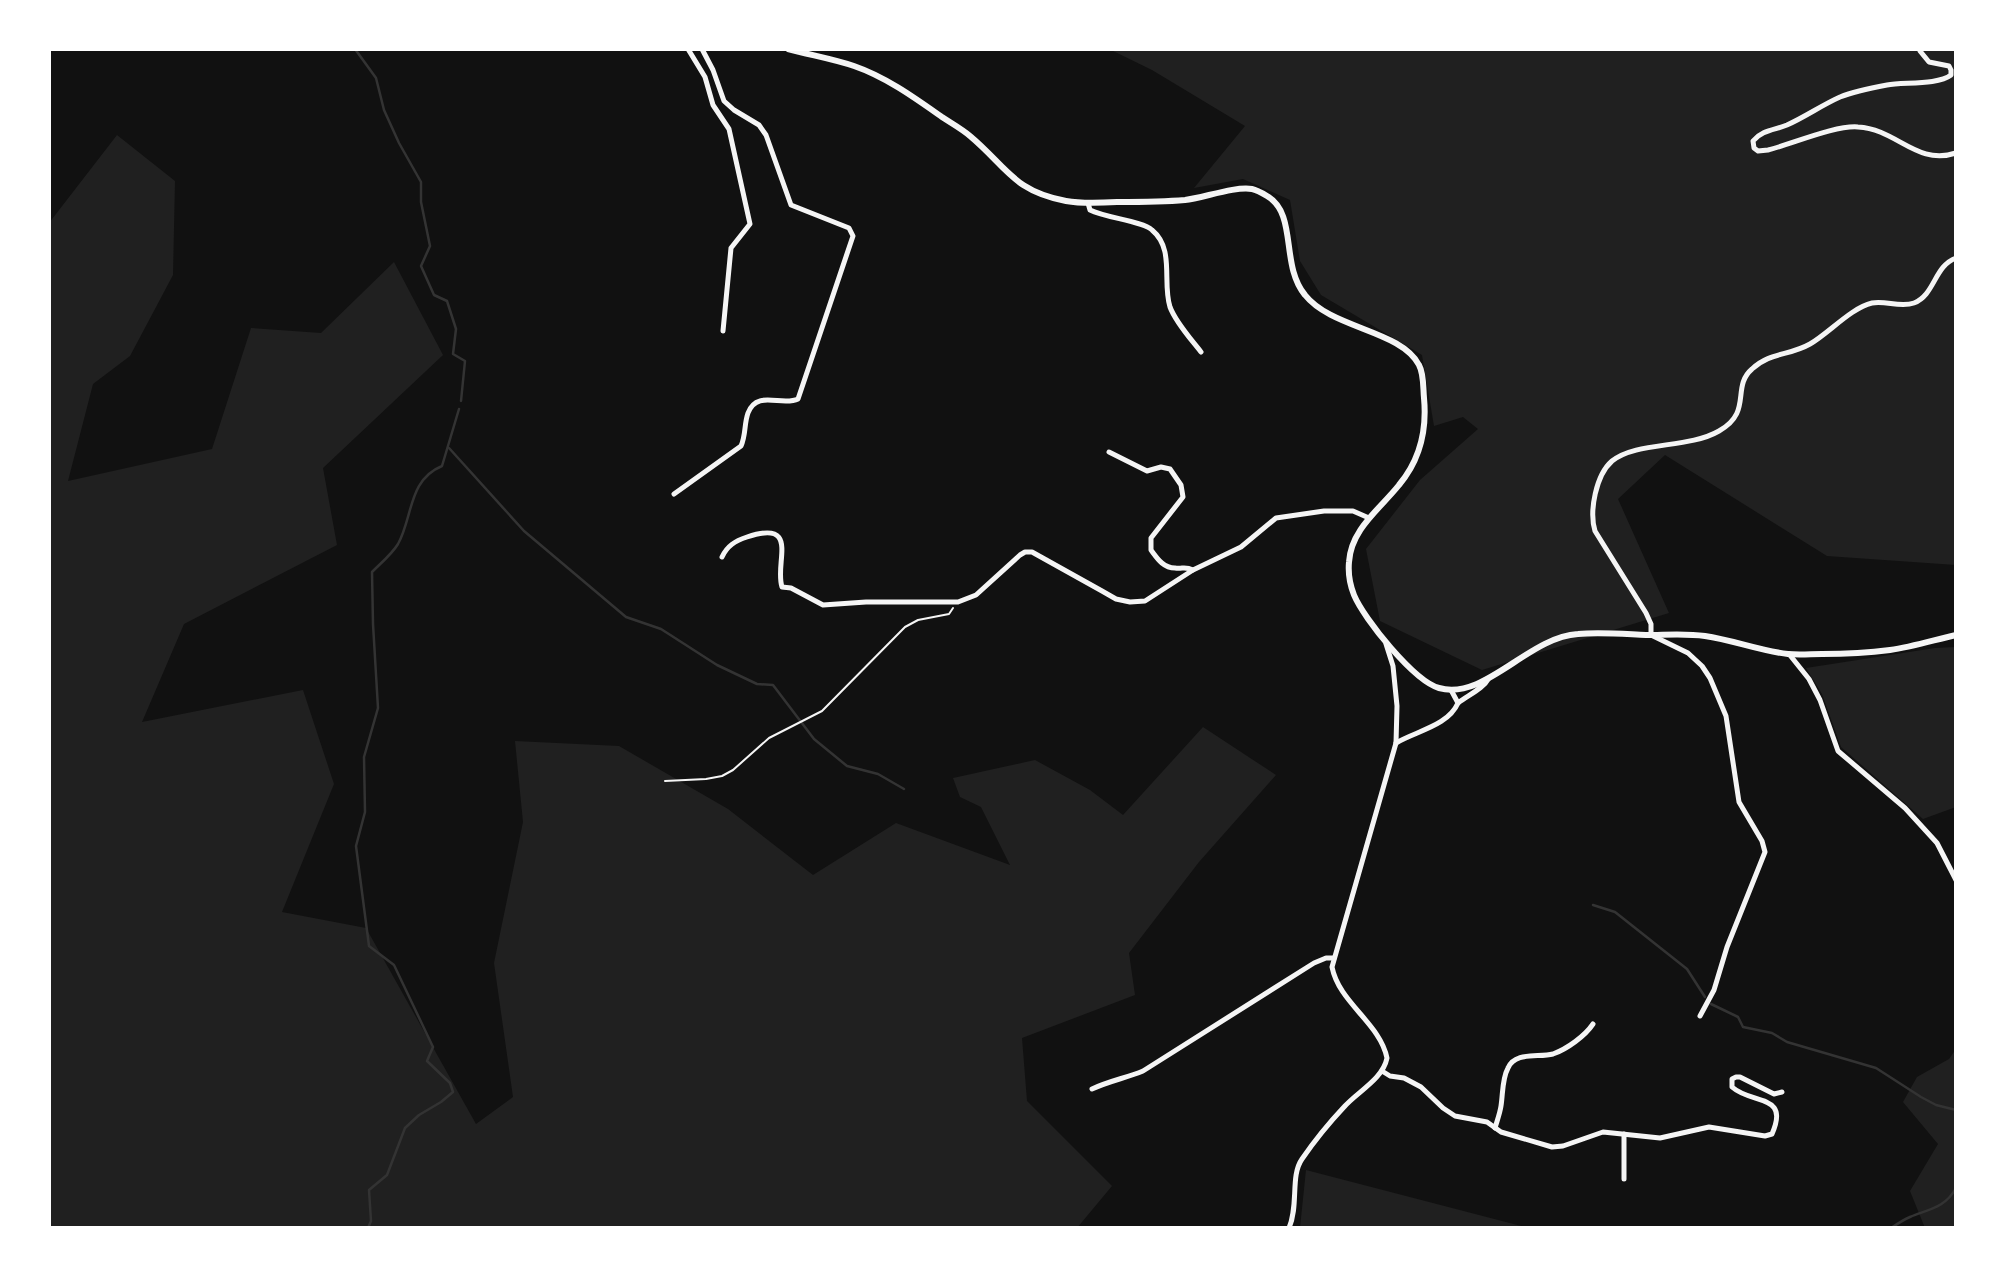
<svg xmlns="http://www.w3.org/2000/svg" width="2005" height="1277" viewBox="0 0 2005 1277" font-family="Merriweather,serif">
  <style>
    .green { fill: #202020 }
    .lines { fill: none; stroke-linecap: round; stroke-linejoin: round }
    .stream { stroke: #333; stroke-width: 2.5 }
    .path { stroke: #f5f5f5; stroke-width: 2 }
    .minor { stroke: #f5f5f5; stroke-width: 5 }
    .tertiary { stroke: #f5f5f5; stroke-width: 6 }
  </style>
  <rect width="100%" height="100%" fill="#111"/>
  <g class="green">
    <path d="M1109 49H1956V565L1827 556 1665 455 1618 499 1669 613 1482 670 1380 621 1366 549 1420 480 1478 429 1463 417 1434 426 1422 355 1321 295 1300 261 1290 200 1243 179 1194 188 1245 126 1152 70Z"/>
    <path d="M117 135 175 181 173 275 130 356 93 384 68 481 212 449 251 328 321 333 394 262 443 355 323 468 337 545 184 624 142 722 303 690 334 784 282 912 366 928 476 1124 513 1097 494 963 523 822 515 741 619 746 728 809 813 875 896 823 1010 865 981 807 960 797 953 778 1035 760 1090 790 1123 815 1203 727 1276 775 1199 862 1129 953 1135 995 1022 1038 1027 1101 1112 1186 1077 1228H49V223Z"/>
    <path d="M1956 647V807L1923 819 1841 747 1822 694 1806 668 1935 648Z"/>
    <path d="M1956 1049V1228H1925L1910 1191 1938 1144 1903 1102 1917 1077 1949 1059Z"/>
    <path d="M1306 1170 1529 1228H1300Z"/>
  </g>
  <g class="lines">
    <g class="stream">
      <path d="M355 49 376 78 384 110 399 143 421 182V202L430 246 421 266 434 295 447 301 456 329 453 354 465 361 461 401"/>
      <path d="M449 448 524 531 626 617 661 629 717 665 757 684 773 685 814 739 847 766 878 774 904 789"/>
      <path d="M1593 905 1615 912 1687 969 1705 997"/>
      <path d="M1711 1004 1738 1017 1743 1027 1772 1033 1787 1042 1876 1068 1921 1097 1936 1105 1956 1110"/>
      <path d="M368 1228 371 1221 369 1190 387 1175 405 1128 419 1115 441 1102 453 1092 450 1083 427 1061 433 1047 394 965 369 946 356 846 365 812 364 757 378 708 373 624 372 572C381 563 392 554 398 544 413 517 408 480 442 466L459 409"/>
      <path d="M1891 1228C1897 1224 1903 1220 1910 1217 1929 1209 1945 1208 1956 1188"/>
    </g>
    <path class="path" d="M665 781 706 779 722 776 733 770 769 738 822 711 905 627 918 620 949 614 953 608"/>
    <g class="minor">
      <path d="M688 49 705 77 713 105 729 129 750 224 731 248 723 331"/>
      <path d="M1921 49 1920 51 1929 62 1949 66 1951 70V75C1938 85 1904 82 1887 85 1871 88 1855 91 1840 97 1822 105 1805 117 1787 125 1775 130 1762 130 1753 141L1754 148 1758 151 1768 150C1792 144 1836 125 1858 127 1897 129 1916 166 1956 153"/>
      <path d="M1088 203 1090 210C1106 218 1142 221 1152 230 1175 249 1162 282 1170 307 1176 323 1191 339 1201 352"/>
      <path d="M1109 452 1147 471 1161 467 1170 469 1181 485 1183 497 1151 538V550C1157 558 1163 568 1175 568 1183 569 1185 566 1193 570"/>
      <path d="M674 494 741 446C746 435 744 424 748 413 757 389 782 407 798 399L853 236 849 228 791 205 766 135 759 125 734 110 724 101 713 70 702 49"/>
      <path d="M722 557C727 546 735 541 747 537 801 519 774 563 782 587L791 588 823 605 866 602H958L976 595 1020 555 1025 552H1032L1102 591 1116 599 1130 602 1145 601 1193 570 1241 547 1276 518 1324 511H1353L1369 518"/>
      <path d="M1789 654 1809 679 1820 700 1838 751 1905 808 1937 843 1956 880"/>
      <path d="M1458 703C1468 695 1483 689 1489 678"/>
      <path d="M1396 743C1416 731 1448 726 1458 703L1451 690"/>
      <path d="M1700 1016 1714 990 1727 947 1765 852 1762 841 1739 802 1726 716 1710 678 1702 666 1688 653 1651 635V624L1646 613 1595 531C1589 511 1596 475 1612 461 1637 441 1688 449 1719 431 1753 412 1731 387 1752 369 1770 352 1789 356 1810 344 1829 333 1851 308 1872 303 1885 300 1900 308 1914 303 1935 295 1934 266 1956 258"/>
      <path d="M1382 1071 1390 1076 1404 1078 1421 1087 1443 1108 1455 1116 1487 1122 1501 1132 1552 1147 1563 1146 1603 1132 1660 1138 1709 1127 1765 1136 1772 1134C1790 1093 1752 1105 1732 1087V1079L1736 1077H1740L1774 1094 1782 1092"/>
      <path d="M1092 1089C1109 1081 1126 1078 1143 1071L1314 963 1326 958H1334"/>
      <path d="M1495 1128C1497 1121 1500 1113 1501 1106 1503 1093 1502 1079 1508 1068 1515 1051 1539 1058 1553 1054 1567 1049 1585 1036 1593 1024"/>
      <path d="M1624 1179V1134"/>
      <path d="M1289 1228C1299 1205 1290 1176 1302 1159 1315 1140 1329 1123 1344 1107 1357 1092 1383 1079 1387 1058 1380 1023 1339 1003 1332 967L1396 743 1397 706 1393 666 1386 644"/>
    </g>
    <path class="tertiary" d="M788 49C810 55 833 59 854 66 886 77 915 98 942 117 951 123 962 129 970 136 1007 167 1013 191 1066 201 1083 204 1100 203 1117 202 1140 202 1162 202 1185 200 1203 198 1235 186 1252 189 1257 190 1262 193 1267 196 1298 214 1280 265 1305 295 1332 329 1401 330 1419 365 1424 374 1423 388 1424 398 1427 430 1420 460 1399 485 1380 509 1351 529 1349 562 1348 573 1350 585 1354 595 1364 619 1414 681 1439 688 1485 701 1528 637 1578 634 1600 632 1623 634 1646 635 1665 635 1685 633 1705 636 1733 640 1760 651 1788 654 1799 655 1811 654 1822 654 1845 654 1867 653 1890 650 1912 647 1934 640 1956 635"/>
  </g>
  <rect width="2005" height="1277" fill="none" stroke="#ffffff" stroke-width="102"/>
</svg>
